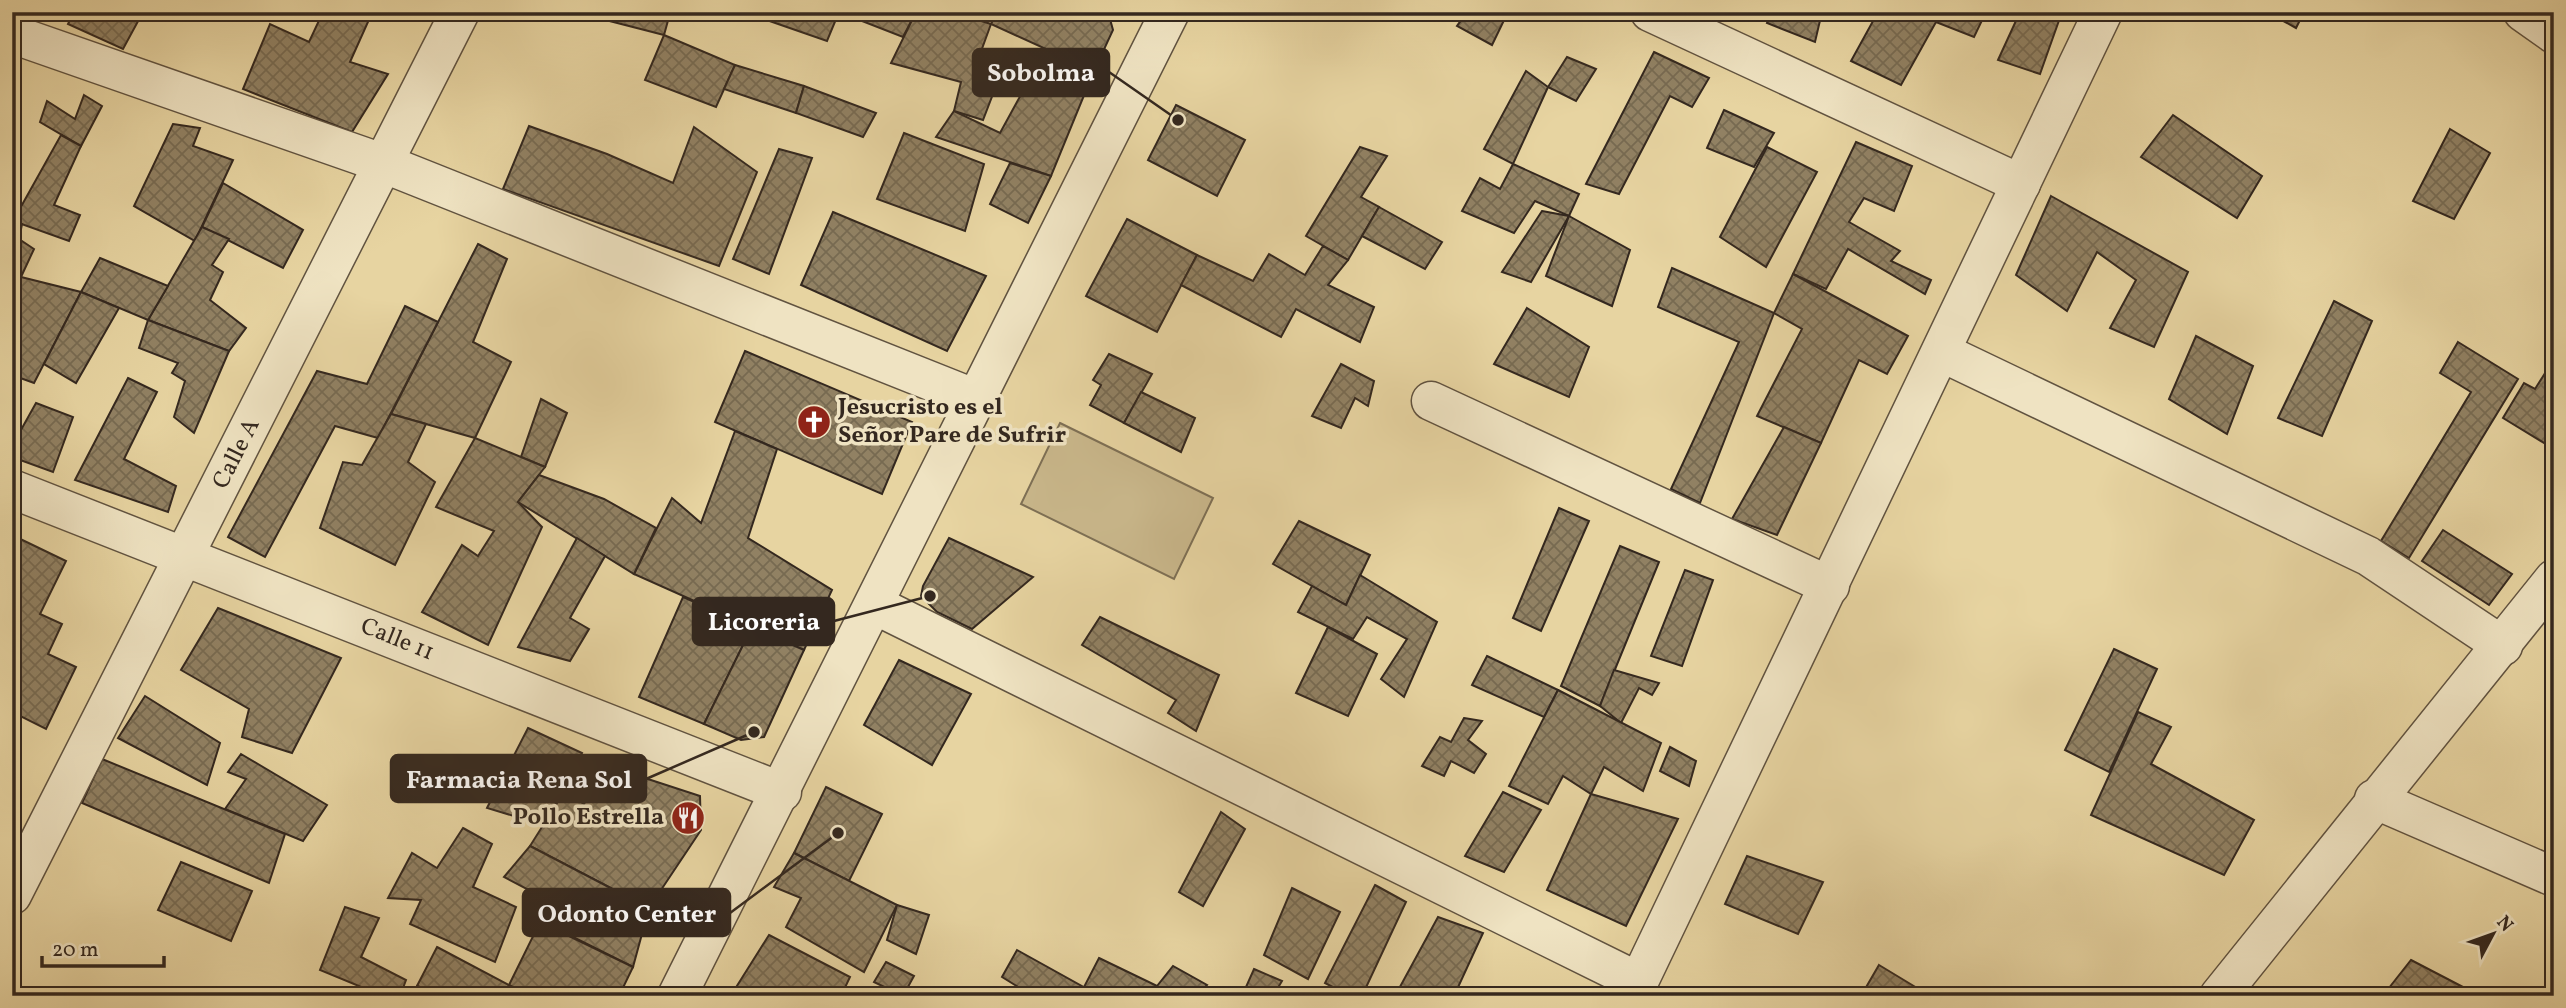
<svg xmlns="http://www.w3.org/2000/svg" width="2566" height="1008" viewBox="0 0 2566 1008" font-family="Vollkorn,serif">
  <style>
    .grass { fill: #c9b78b; stroke: #7e7055; stroke-width: 2 }
    .building { fill: url(#building-cross-hatch); stroke: #34281f; stroke-width: 2 }
    .lines { fill: none; stroke-linecap: round; stroke-linejoin: round }
    .minor-casing { stroke: #615340; stroke-width: 41 }
    .minor { stroke: #efe3c2; stroke-width: 38 }
    .labels { text-anchor: middle; dominant-baseline: central; stroke-width: 7; stroke-linejoin: round; paint-order: stroke }
    .poi-label { font-size: 24px; font-weight: bold; fill: #34281f; stroke: #efe3c2; text-anchor: start }
    .street-label { font-size: 24px; fill: #34281f; stroke: #efe3c2 }
    .leader { fill: none; stroke: #34281f; stroke-width: 2.5 }
    .callout-dot { fill: #34281f; stroke: #efe3c2; stroke-width: 2.5 }
    .callout { fill: #34281f; stroke: #34281f; stroke-width: 2.5 }
    .callout-label { font-size: 26px; text-anchor: middle; font-weight: bold; fill: #fff }
  </style>
  <defs>
    <pattern id="building-cross-hatch" width="8" height="8" patternUnits="userSpaceOnUse" patternTransform="scale(1.75)"><rect width="8" height="8" fill="#918163"/><path d="M0 0l8 8M0 8l8-8" fill="none" stroke="#776a51"/></pattern>
  </defs>
  <rect width="100%" height="100%" fill="#e7d4a1"/>
  <filter id="stains"><feTurbulence type="fractalNoise" baseFrequency=".00286" numOctaves="4"/><feColorMatrix values="0 0 0 0 .2 0 0 0 0 .09 0 0 0 0 .02 0 0 0 .5 -.17"/></filter>
  <radialGradient id="worn" r=".72"><stop offset=".6" stop-color="#630" stop-opacity="0"/><stop offset="1" stop-color="#630" stop-opacity=".3"/></radialGradient>
  <path class="grass" d="M1060 423 1213 498 1174 579 1021 504Z"/>
  <g class="building">
    <path d="M74 12H143L123 49 68 24Z"/>
    <path d="M323 12 372 13 350 62 388 74 352 132 243 89 270 24 309 42Z"/>
    <path d="M596 12H654L669 17 664 35 594 17Z"/>
    <path d="M757 12H839L827 41 755 16Z"/>
    <path d="M839 12H916L903 37Z"/>
    <path d="M916 12H952L991 24 979 57 1006 60 983 120 954 111 961 82 891 63Z"/>
    <path d="M997 12H1108L1113 30 1094 71 991 24Z"/>
    <path d="M1467 12H1508L1492 45 1457 26Z"/>
    <path d="M1772 12H1822L1815 42 1767 23Z"/>
    <path d="M1878 12H1986L1974 37 1936 22 1901 85 1851 61Z"/>
    <path d="M2020 12H2062L2040 74 1998 60Z"/>
    <path d="M2267 12H2304L2296 28Z"/>
    <path d="M664 35 735 65 716 107 645 80Z"/>
    <path d="M1046 49 1094 71 1051 176 936 137 954 111 1000 133Z"/>
    <path d="M1654 52 1709 78 1692 107 1670 96 1619 194 1586 184Z"/>
    <path d="M1567 57 1596 69 1576 101 1548 87Z"/>
    <path d="M735 65 804 86 796 113 724 89Z"/>
    <path d="M1526 71 1548 87 1513 164 1484 149Z"/>
    <path d="M804 86 876 113 863 137 796 113Z"/>
    <path d="M84 95 102 106 81 146 40 122 47 101 75 119Z"/>
    <path d="M1176 105 1245 140 1217 196 1148 160Z"/>
    <path d="M1724 110 1774 133 1754 167 1707 148Z"/>
    <path d="M2173 115 2262 176 2237 218 2141 157Z"/>
    <path d="M173 124 200 128 193 146 233 160 195 241 134 206Z"/>
    <path d="M529 126 607 154 673 183 694 127 757 172 719 266 503 189Z"/>
    <path d="M2450 129 2490 153 2454 219 2413 201Z"/>
    <path d="M904 133 984 164 965 231 877 199Z"/>
    <path d="M61 135 81 146 54 205 80 215 69 241 13 221Z"/>
    <path d="M1856 142 1912 166 1894 211 1864 198 1849 222 1900 251 1891 261 1931 280 1925 294 1848 249 1826 289 1793 274Z"/>
    <path d="M1360 147 1387 156 1361 197 1379 207 1348 260 1306 236Z"/>
    <path d="M1767 147 1817 172 1766 267 1720 237Z"/>
    <path d="M779 149 812 158 769 274 733 259Z"/>
    <path d="M1010 163 1051 176 1028 223 990 204Z"/>
    <path d="M1513 164 1579 194 1569 216 1535 201 1514 233 1462 211 1480 178 1500 189Z"/>
    <path d="M223 183 303 230 283 268 202 227Z"/>
    <path d="M2051 196 2188 272 2154 347 2110 328 2136 280 2097 252 2067 311 2016 275Z"/>
    <path d="M1379 207 1442 242 1425 269 1362 236Z"/>
    <path d="M1542 211 1569 216 1531 282 1502 272Z"/>
    <path d="M833 212 986 276 947 351 801 285Z"/>
    <path d="M1569 216 1630 250 1612 306 1546 276Z"/>
    <path d="M1127 219 1197 255 1157 332 1086 296Z"/>
    <path d="M12 220 22 224 19 239 34 249 21 277 12 275Z"/>
    <path d="M202 227 229 239 212 265 223 272 210 300 246 328 229 351 148 320Z"/>
    <path d="M478 244 507 259 473 342 511 362 475 438 391 414Z"/>
    <path d="M1323 246 1348 260 1328 285 1374 307 1360 342 1296 309 1281 337 1181 285 1197 255 1253 281 1269 254 1305 275Z"/>
    <path d="M100 258 168 286 148 320 81 292Z"/>
    <path d="M1672 268 1774 313 1700 503 1671 489 1739 342 1658 307Z"/>
    <path d="M1793 274 1908 336 1887 374 1859 360 1821 443 1757 416 1802 329 1774 313Z"/>
    <path d="M21 277 81 292 34 383 12 375V292Z"/>
    <path d="M81 292 119 308 76 383 44 364Z"/>
    <path d="M2334 301 2372 321 2322 436 2278 418Z"/>
    <path d="M405 306 438 322 378 438 335 426 265 557 228 537 317 371 367 384Z"/>
    <path d="M1527 308 1589 347 1569 397 1494 364Z"/>
    <path d="M148 320 229 351 194 433 174 417 185 381 172 373 178 363 139 348Z"/>
    <path d="M2196 336 2253 366 2227 434 2169 399Z"/>
    <path d="M2458 342 2518 379 2409 558 2381 541 2471 392 2440 373Z"/>
    <path d="M745 351 912 422 882 494 715 422Z"/>
    <path d="M1109 354 1152 374 1124 423 1090 405 1101 385 1093 380Z"/>
    <path d="M2554 359V449L2503 418 2524 383 2535 389Z"/>
    <path d="M1341 364 1374 381 1368 406 1355 398 1341 428 1312 416Z"/>
    <path d="M128 378 157 392 124 459 176 486 168 512 75 480Z"/>
    <path d="M1141 392 1195 418 1181 452 1124 423Z"/>
    <path d="M541 399 567 413 545 467 521 457Z"/>
    <path d="M36 403 73 417 53 472 12 457V446Z"/>
    <path d="M391 414 426 424 408 462 435 482 395 565 320 528 343 462 362 465Z"/>
    <path d="M1784 427 1821 443 1777 535 1732 519Z"/>
    <path d="M735 431 777 449 748 538 832 590 804 650 634 574 672 498 701 523Z"/>
    <path d="M475 438 545 467 518 502 542 527 488 645 422 612 462 545 478 556 494 531 436 507Z"/>
    <path d="M539 475 604 499 656 528 634 574 518 502Z"/>
    <path d="M1559 508 1589 521 1541 631 1513 618Z"/>
    <path d="M1299 521 1370 555 1346 605 1273 564Z"/>
    <path d="M2443 530 2512 574 2489 605 2422 561Z"/>
    <path d="M12 535 66 561 40 614 62 624 48 654 76 667 46 729 12 712Z"/>
    <path d="M577 538 605 556 570 618 589 629 570 661 518 647Z"/>
    <path d="M949 538 1033 577 972 629 937 612 921 596 923 586Z"/>
    <path d="M1620 546 1659 562 1600 706 1561 686Z"/>
    <path d="M1685 570 1713 580 1682 666 1651 656Z"/>
    <path d="M1360 575 1437 622 1404 697 1381 679 1407 639 1367 617 1353 639 1298 612 1312 586 1346 605Z"/>
    <path d="M683 597 752 627 704 724 639 697Z"/>
    <path d="M218 608 341 658 292 753 242 737 249 709 181 670Z"/>
    <path d="M1100 617 1219 675 1196 731 1168 713 1176 700 1082 645Z"/>
    <path d="M752 627 804 650 764 737 741 740 704 724Z"/>
    <path d="M1328 627 1377 654 1348 716 1296 693Z"/>
    <path d="M2114 649 2157 669 2109 772 2065 750Z"/>
    <path d="M1487 656 1558 690 1544 717 1472 685Z"/>
    <path d="M899 660 971 694 932 765 864 725Z"/>
    <path d="M1614 670 1659 683 1652 695 1639 688 1621 723 1600 706Z"/>
    <path d="M1558 690 1661 743 1643 791 1604 767 1591 794 1563 776 1548 804 1509 786Z"/>
    <path d="M145 696 220 743 207 785 118 738Z"/>
    <path d="M2138 712 2171 727 2151 764 2254 820 2224 875 2091 815Z"/>
    <path d="M1464 718 1482 721 1468 740 1486 754 1474 773 1451 761 1444 776 1422 766 1440 737 1451 742Z"/>
    <path d="M528 728 582 753 544 825 487 808Z"/>
    <path d="M1670 747 1696 761 1689 786 1660 771Z"/>
    <path d="M241 754 327 805 303 841 225 809 246 779 228 772Z"/>
    <path d="M102 759 285 834 269 883 82 803Z"/>
    <path d="M608 766 700 796 701 830 649 908 530 846 564 792 584 804Z"/>
    <path d="M826 787 882 814 849 881 794 853Z"/>
    <path d="M1503 792 1541 810 1504 872 1465 856Z"/>
    <path d="M1591 794 1678 819 1626 926 1547 890Z"/>
    <path d="M1221 812 1245 829 1203 906 1179 892Z"/>
    <path d="M463 828 492 844 473 887 516 907 495 962 410 924 421 900 388 898 412 853 437 868Z"/>
    <path d="M530 846 649 908 633 967 573 937 588 921 504 877Z"/>
    <path d="M794 853 897 905 864 972 786 927 801 898 774 887Z"/>
    <path d="M1747 856 1823 882 1798 934 1725 904Z"/>
    <path d="M181 862 252 891 231 941 158 910Z"/>
    <path d="M1375 885 1406 902 1362 996H1350L1325 983Z"/>
    <path d="M1292 888 1340 912 1308 979 1264 955Z"/>
    <path d="M897 905 929 915 916 954 887 940Z"/>
    <path d="M345 907 379 918 361 957 406 980 400 996H383L320 970Z"/>
    <path d="M1438 917 1483 933 1454 996H1395Z"/>
    <path d="M540 922 633 967 619 996H531L509 985Z"/>
    <path d="M769 935 850 977 841 996H744L735 989Z"/>
    <path d="M437 947 509 985 503 996H444L417 986Z"/>
    <path d="M1017 950 1096 994 1095 996H1033L1002 977Z"/>
    <path d="M1099 958 1157 986 1173 966 1207 985 1197 996H1100L1084 987Z"/>
    <path d="M2411 960 2463 987 2458 996H2392L2385 993Z"/>
    <path d="M886 962 914 976 903 996 874 982Z"/>
    <path d="M1879 965 1927 994 1861 996Z"/>
    <path d="M1254 969 1282 981 1273 996H1242Z"/>
    <path d="M417 986 444 996H415Z"/>
  </g>
  <g class="lines">
    <g class="minor-casing">
      <g id="minor">
        <path d="M1650 12 2021 184"/>
        <path d="M2523 12 2554 34"/>
        <path d="M12 34 385 164 976 399"/>
        <path d="M1941 352 2368 556 2503 646"/>
        <path d="M1431 401 1830 586"/>
        <path d="M12 489 782 792"/>
        <path d="M875 605 1639 982"/>
        <path d="M2374 799 2554 877"/>
        <path d="M12 895 460 12"/>
        <path d="M677 996 1170 12"/>
        <path d="M1632 996 2103 12"/>
        <path d="M2219 996 2554 579"/>
      </g>
    </g>
    <use href="#minor" class="minor"/>
  </g>
  <defs>
    <g id="church-disc" transform="scale(1.75)"><circle r="9.5" fill="#8f2418" stroke="#efe3c2"/><path d="M-1.2-6h2.4v3.5h3.3v2.4h-3.3V6h-2.4V-.1h-3.3v-2.4h3.3Z" fill="#fff"/></g>
    <g id="restaurant-disc" transform="scale(1.75)"><circle r="9.5" fill="#8f2418" stroke="#efe3c2"/><path d="M-5-6h1v4h1v-4h1v4h1v-4h1v5L-1.5 .5V6h-2V.5L-5-1ZM5-6V6H3V1.5H1.5Q1.5-4 5-6Z" fill="#fff"/></g>
  </defs>
  <g fill-rule="evenodd">
    <use href="#church-disc" x="814" y="422"/>
    <use href="#restaurant-disc" x="688" y="818"/>
  </g>
  <g class="labels">
    <g class="poi-label">
      <text x="838" y="408">Jesucristo es el<tspan x="838" dy="28">Señor Pare de Sufrir</tspan></text>
      <text x="664" y="818" text-anchor="end">Pollo Estrella</text>
    </g>
    <g class="street-label">
      <text transform="translate(237 454) rotate(-63)">Calle A</text>
      <text transform="translate(397 640) rotate(22)">Calle 11</text>
    </g>
  </g>
  <path class="leader" d="M1178 120L1109 72M930 596L834 621M754 732L646 779M838 833L730 913"/>
  <g class="callout-dot">
    <circle cx="1178" cy="120" r="7"/>
    <circle cx="930" cy="596" r="7"/>
    <circle cx="754" cy="732" r="7"/>
    <circle cx="838" cy="833" r="7"/>
  </g>
  <g class="callout">
    <rect x="973" y="49" width="136" height="47" rx="7"/>
    <rect x="693" y="598" width="141" height="47" rx="7"/>
    <rect x="391" y="755" width="255" height="47" rx="7"/>
    <rect x="523" y="889" width="207" height="47" rx="7"/>
  </g>
  <g class="callout-label">
    <text x="1041" y="81">Sobolma</text>
    <text x="764" y="630">Licoreria</text>
    <text x="519" y="788">Farmacia Rena Sol</text>
    <text x="627" y="922">Odonto Center</text>
  </g>
  <rect width="2566" height="1008" fill="none" stroke="#e7d4a1" stroke-width="42"/>
  <rect x="14" y="14" width="2538" height="980" fill="none" stroke="#34281f" stroke-width="3.5"/>
  <rect x="21" y="21" width="2524" height="966" fill="none" stroke="#34281f" stroke-width="2"/>
  <g transform="translate(2493 934) rotate(49)" stroke="#efe3c2" stroke-width="5" paint-order="stroke">
  <path d="M0-5L12 26L0 18L-12 26Z" fill="#34281f"/>
  <text y="-10" font-size="19" font-weight="bold" text-anchor="middle" fill="#34281f">N</text>
  </g>
  <path d="M42 956v10h122v-10" fill="none" stroke="#34281f" stroke-width="3.5"/>
  <text x="52" y="956" font-size="21" fill="#34281f" stroke="#efe3c2" stroke-width="5" paint-order="stroke">20 m</text>
  <rect width="100%" height="100%" filter="url(#stains)"/>
  <rect width="100%" height="100%" fill="url(#worn)"/>
</svg>
